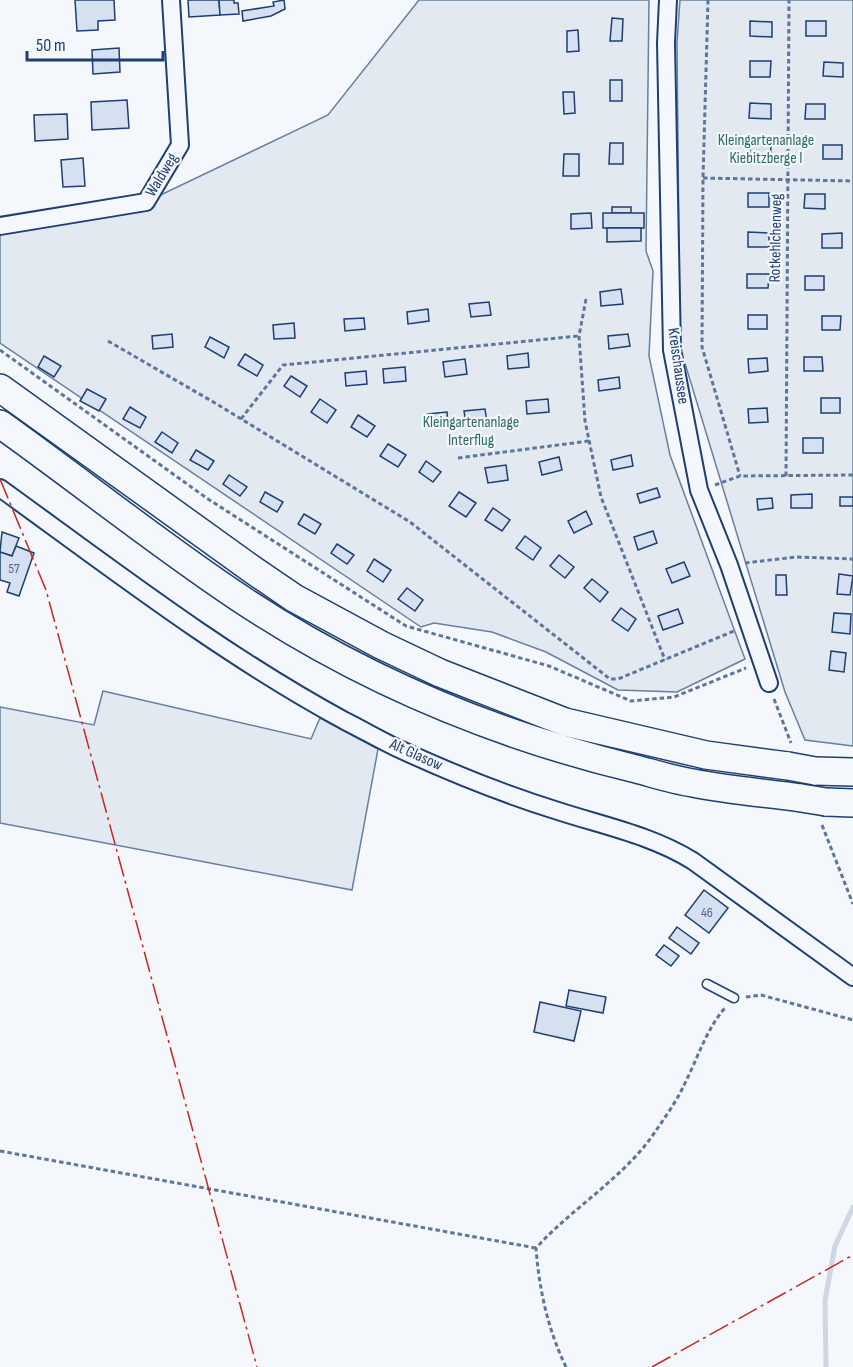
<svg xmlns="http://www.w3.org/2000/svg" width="853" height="1367" viewBox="0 0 853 1367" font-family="'Sofia Sans Condensed',sans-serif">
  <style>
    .green { fill: #e3e9f0; stroke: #687fa3; stroke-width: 1.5 }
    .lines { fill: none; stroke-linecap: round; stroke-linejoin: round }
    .stream { stroke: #cfd7e4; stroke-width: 5 }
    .building { fill: #d5e0f0; stroke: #1d3f73; stroke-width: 1.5 }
    .service-casing { stroke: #1d3f73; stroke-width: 11 }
    .minor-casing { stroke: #1d3f73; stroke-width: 20 }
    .trunk-casing { stroke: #1d3f73; stroke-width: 30 }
    .path { stroke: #5e769c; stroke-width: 3; stroke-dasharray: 4.5 3; stroke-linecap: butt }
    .service { stroke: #f4f7fb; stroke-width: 8 }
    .minor { stroke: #f4f7fb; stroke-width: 16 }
    .trunk { stroke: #f4f7fb; stroke-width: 27 }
    .trunk-bridge-casing { stroke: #1d3f73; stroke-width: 30; stroke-linecap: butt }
    .trunk-bridge { stroke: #f4f7fb; stroke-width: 27 }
    .power { stroke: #c62828; stroke-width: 1.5; stroke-dasharray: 21 4.5 3 4.5; stroke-linecap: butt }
    .labels { text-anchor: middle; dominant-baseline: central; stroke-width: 4.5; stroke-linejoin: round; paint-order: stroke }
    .number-label { font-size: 14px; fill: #4b6792 }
    .park-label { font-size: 16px; fill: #2c6c60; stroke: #f4f7fb }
    .street-label { font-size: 16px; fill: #1d3f73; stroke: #f4f7fb }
  </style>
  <rect width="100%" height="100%" fill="#f4f7fb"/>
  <g class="green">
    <path d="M419 0H649L646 251 653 271 649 356 670 455 745 659 677 692 618 690 546 652 492 632 434 623 421 627 0 343V226L146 202 328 115Z"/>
    <path d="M680 0H853V746L805 740 785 692 680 347 677 42Z"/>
    <path d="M103 691 311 739 320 718 378 749 352 890 0 823V707L94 725Z"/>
  </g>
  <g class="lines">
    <path class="stream" d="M826 1367 825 1300 835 1246 853 1207"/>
  </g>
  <g class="building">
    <path d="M75 0H114L115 20 98 21V30L77 31Z"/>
    <path d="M188 0H219L220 15 189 17Z"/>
    <path d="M219 0H234V3H238L239 14 220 15Z"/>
    <path d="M284 0 285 9 271 16 243 21 242 11 274 6 273 2Z"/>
    <path d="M612 18 623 19 622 41H610Z"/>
    <path d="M750 21 772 22V37L750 36Z"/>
    <rect x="806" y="21" width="20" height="15"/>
    <path d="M578 30 579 51 567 52V31Z"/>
    <path d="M119 48 120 72 93 74 92 50Z"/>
    <path d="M750 61H771L770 77H750Z"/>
    <path d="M824 62 843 63V77L823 76Z"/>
    <rect x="610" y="80" width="12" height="21"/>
    <path d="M563 92H574L575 113 564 114Z"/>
    <path d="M127 100 129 128 92 130 91 102Z"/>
    <path d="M750 103 771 104V119L749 118Z"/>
    <path d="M806 104H825V119H805Z"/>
    <path d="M67 114 68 139 35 141 34 115Z"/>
    <path d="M610 143H623V164H609Z"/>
    <path d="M750 143 771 145 770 162 750 161Z"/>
    <rect x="823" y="145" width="19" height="14"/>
    <path d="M564 154H579V176H563Z"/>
    <path d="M83 158 85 186 63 187 61 160Z"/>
    <rect x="748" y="193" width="21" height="14"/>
    <path d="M805 194H825V209L804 208Z"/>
    <rect x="612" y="207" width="19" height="6"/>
    <path d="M591 213 592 228 571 229V214Z"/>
    <rect x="603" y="213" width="41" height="15"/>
    <path d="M607 228H641V241L607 242Z"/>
    <path d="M748 232 769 233V247H748Z"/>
    <path d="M842 233V248H822V234Z"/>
    <path d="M747 274H769L768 288H747Z"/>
    <rect x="805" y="276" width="19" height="14"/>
    <path d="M621 289 623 304 601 306 600 292Z"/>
    <path d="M489 302 491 315 471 317 469 304Z"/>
    <path d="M428 309 429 321 408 324 407 312Z"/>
    <rect x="748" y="315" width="19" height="14"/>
    <path d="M822 316H841L840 330H822Z"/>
    <path d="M364 318 365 329 345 331 344 319Z"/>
    <path d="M294 323 295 338 274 339 273 325Z"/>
    <path d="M172 334 173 347 153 349 152 336Z"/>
    <path d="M628 334 630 346 609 349 608 336Z"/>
    <path d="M210 337 229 347 224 358 205 347Z"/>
    <path d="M528 353 529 367 508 369 507 356Z"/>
    <path d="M245 354 263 365 257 376 238 365Z"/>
    <path d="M44 356 61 366 54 377 38 367Z"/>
    <path d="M804 357H822L823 371H804Z"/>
    <path d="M767 358 768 371 749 373 748 359Z"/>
    <path d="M465 359 467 374 445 377 443 362Z"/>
    <path d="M405 367 406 381 384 383 383 369Z"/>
    <path d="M366 371 367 384 346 386 345 373Z"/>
    <path d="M291 376 307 386 300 397 284 386Z"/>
    <path d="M619 377 620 388 599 391 598 380Z"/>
    <path d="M87 389 106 399 99 411 80 401Z"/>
    <rect x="821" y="398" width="19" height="15"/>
    <path d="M320 399 336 410 327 423 311 412Z"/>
    <path d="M548 399 549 412 527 414 526 401Z"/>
    <path d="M130 407 146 417 140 428 123 419Z"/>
    <path d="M767 408 768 422 749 423 748 409Z"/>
    <path d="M485 409 487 422 466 424 464 411Z"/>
    <path d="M447 412 448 425 429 427 428 414Z"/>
    <path d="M358 415 375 426 367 437 351 427Z"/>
    <path d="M162 432 178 443 172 453 155 442Z"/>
    <rect x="803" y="438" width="20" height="15"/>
    <path d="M388 444 406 455 398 467 380 456Z"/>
    <path d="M196 450 214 461 208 470 190 460Z"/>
    <path d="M631 455 633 466 613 470 611 460Z"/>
    <path d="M559 457 562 470 542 475 539 462Z"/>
    <path d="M426 461 441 472 433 482 419 472Z"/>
    <path d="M506 465 508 480 488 483 485 468Z"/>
    <path d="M229 475 247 487 240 496 223 484Z"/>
    <path d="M657 488 660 497 640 503 637 494Z"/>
    <path d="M265 492 283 502 277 512 260 502Z"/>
    <path d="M459 492 476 503 466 517 449 506Z"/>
    <path d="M812 494V508H791V495Z"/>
    <rect x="840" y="497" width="13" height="9"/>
    <path d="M772 498 773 508 758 510 757 499Z"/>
    <path d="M493 508 510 520 502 531 485 520Z"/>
    <path d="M586 511 592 524 574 533 568 521Z"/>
    <path d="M304 514 321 524 315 534 298 524Z"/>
    <path d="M653 531 657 543 638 550 634 537Z"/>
    <path d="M2 532 19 538 12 556 0 552Z"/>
    <path d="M525 536 541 548 533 560 516 548Z"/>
    <path d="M337 544 354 555 347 564 331 553Z"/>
    <path d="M16 546 34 553 19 596 7 592 10 583 0 580V552L12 556Z"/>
    <path d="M559 555 574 567 565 578 550 566Z"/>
    <path d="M374 559 391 570 383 582 367 571Z"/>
    <path d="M684 562 690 576 672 583 666 569Z"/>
    <path d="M839 574 853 576 850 595 837 594Z"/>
    <path d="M776 575H786L787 595H776Z"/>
    <path d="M592 579 608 592 600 602 584 588Z"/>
    <path d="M407 588 423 600 415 611 398 599Z"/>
    <path d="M621 608 636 619 628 631 612 620Z"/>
    <path d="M678 609 683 623 663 630 658 616Z"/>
    <path d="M834 613 851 614 850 634 832 632Z"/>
    <path d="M831 651 846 653 844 672 829 670Z"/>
    <path d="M704 890 728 908 709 933 685 915Z"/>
    <path d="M677 927 699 943 691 954 669 938Z"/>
    <path d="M664 945 679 956 671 966 656 955Z"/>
    <path d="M569 990 606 997 603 1013 566 1006Z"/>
    <path d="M540 1002 581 1011 574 1041 534 1032Z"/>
  </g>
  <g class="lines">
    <g class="service-casing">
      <path id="service" d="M707 984 734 998"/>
    </g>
    <g class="minor-casing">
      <g id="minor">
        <path d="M668 0 666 43 672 350 699 490 729 565 769 683"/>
        <path d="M0 226 146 202 180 145 171 0"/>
        <path d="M0 488C112 569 223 655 345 721 363 730 380 740 397 748 449 772 503 794 558 811 604 826 651 835 693 861L853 977"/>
      </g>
    </g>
    <g class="trunk-casing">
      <g id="trunk">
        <path d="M0 388 253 570 294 598 381 645 440 673 565 722 706 755 788 766"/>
        <path d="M0 424C80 481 157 543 238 597 359 678 495 735 636 769 655 774 674 780 693 783 728 790 765 793 801 798"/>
        <path d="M815 771 853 772"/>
        <path d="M826 802 853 803"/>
      </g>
    </g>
    <g class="path">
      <path d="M708 0 703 178 702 347 740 476"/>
      <path d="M703 178 853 181"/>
      <path d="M586 299 579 336 585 421 601 497 665 660"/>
      <path d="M108 341 215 403 410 522 610 679H618L734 631"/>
      <path d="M0 350 208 499 406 626 549 666 631 701 674 697 746 668"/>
      <path d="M241 419 283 365 579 336"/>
      <path d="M458 458 589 441"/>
      <path d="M786 476 789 0"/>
      <path d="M715 485 740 476 853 475"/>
      <path d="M745 563 796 557 853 559"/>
      <path d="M774 699 791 743"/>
      <path d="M822 825 853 904"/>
      <path d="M746 997 761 995 853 1020"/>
      <path d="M0 1151 536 1248"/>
      <path d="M566 1367C548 1330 539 1289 536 1248 573 1207 624 1178 655 1132 666 1116 678 1099 686 1081 698 1057 707 1028 725 1008"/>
    </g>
    <use href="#service" class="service"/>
    <use href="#minor" class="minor"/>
    <use href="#trunk" class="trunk"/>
    <g class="trunk-bridge-casing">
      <g id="trunk-bridge">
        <path d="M788 766 815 771"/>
        <path d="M801 798 826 802"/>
      </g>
    </g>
    <use href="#trunk-bridge" class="trunk-bridge"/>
    <g class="power">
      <path d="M0 479 46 590 257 1367"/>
      <path d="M652 1367 853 1255"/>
    </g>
  </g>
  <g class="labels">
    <g class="number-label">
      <text x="14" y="568">57</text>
      <text x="707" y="912">46</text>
    </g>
    <g class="park-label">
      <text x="766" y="140">Kleingartenanlage<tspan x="766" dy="18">Kiebitzberge I</tspan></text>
      <text x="471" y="422">Kleingartenanlage<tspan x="471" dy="18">Interflug</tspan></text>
    </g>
    <g class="street-label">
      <text transform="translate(162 175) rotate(-59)">Waldweg</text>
      <text transform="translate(776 238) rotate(-89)">Rotkehlchenweg</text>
      <text transform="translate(678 366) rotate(82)">Kreischaussee</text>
      <text transform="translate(416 755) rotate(24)">Alt Glasow</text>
    </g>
  </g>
  <path d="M27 51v9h136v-9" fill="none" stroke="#1d3f73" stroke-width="3"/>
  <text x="36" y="51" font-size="18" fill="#1d3f73" stroke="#f4f7fb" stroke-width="4.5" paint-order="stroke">50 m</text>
</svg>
